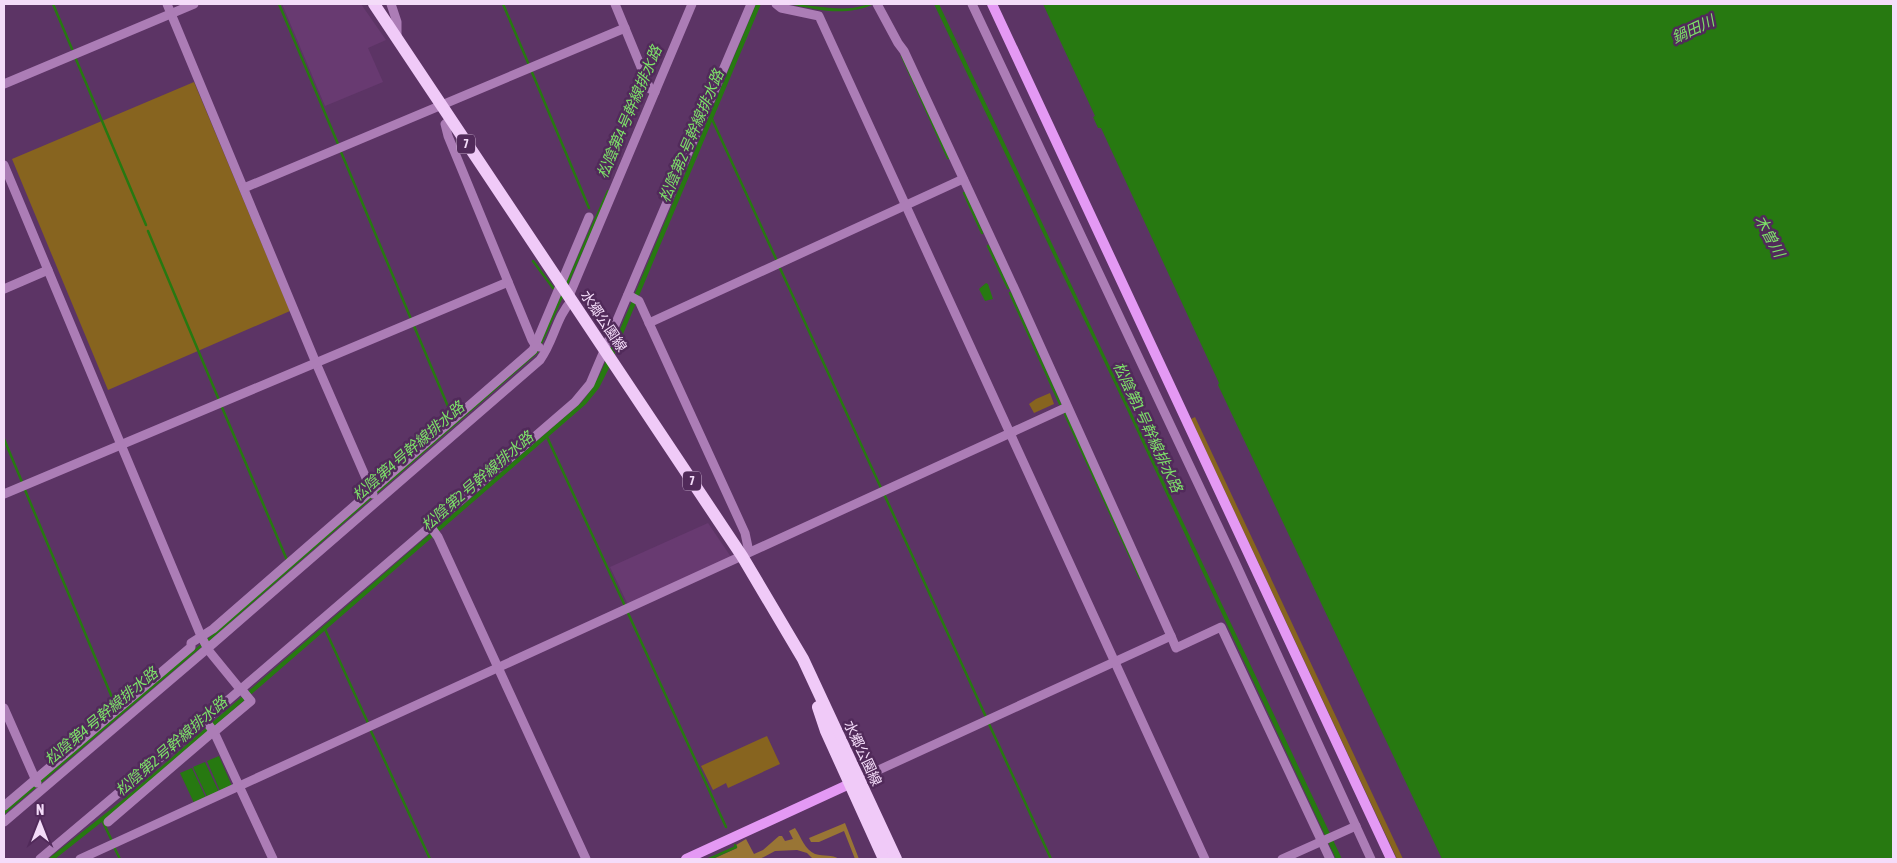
<svg xmlns="http://www.w3.org/2000/svg" width="1897" height="863" viewBox="0 0 1897 863" font-family="'Asap Condensed','Noto Sans JP',sans-serif">
  <style>
    .built { fill: #683a71 }
    .green { fill: #87641f }
    .forest { fill: #997535 }
    .water { fill: #277911 }
    .lines { fill: none; stroke-linecap: round; stroke-linejoin: round }
    .stream { stroke: #277911; stroke-width: 2.5 }
    .street { stroke: #ac7db6; stroke-width: 9 }
    .secondary { stroke: #e499f4; stroke-width: 10 }
    .primary { stroke: #f0caf8; stroke-width: 12 }
    .labels { text-anchor: middle; dominant-baseline: central; stroke-width: 5; stroke-linejoin: round; paint-order: stroke }
    .shield { fill: #512a5a; stroke: #c3a7c9; stroke-width: 1 }
    .shield-label { font-size: 12px; font-weight: bold; fill: #f4dcf9 }
    .street-label { font-size: 14px; fill: #f4dcf9; stroke: #512a5a }
    .water-label { font-size: 15px; font-style: italic; fill: #7de269; stroke: #512a5a }
  </style>
  <rect width="100%" height="100%" fill="#5c3465"/>
  <g class="built">
    <path d="M282 4H361L386 40 368 48 383 82 325 106Z"/>
    <path d="M708 523 731 557 628 605 610 567Z"/>
  </g>
  <g class="green">
    <path d="M194 82 290 311 108 390 12 159Z"/>
    <path d="M1050 393 1054 404 1034 413 1029 404 1036 399Z"/>
    <path d="M1195 417 1403 859H1397L1191 419Z"/>
    <path d="M767 736 780 764 728 788 726 783 713 790 701 766Z"/>
  </g>
  <g class="forest">
    <path d="M845 823 859 859H855L844 831 819 842H811L809 838Z"/>
    <path d="M795 828C801 837 805 850 815 854 824 857 832 854 839 859H813L807 853 797 850 775 851 760 859H713L737 848 736 845 746 839 754 854 763 850 779 836H782L785 841 793 839 789 831Z"/>
  </g>
  <g class="water">
    <path d="M756 4H761L608 370 599 388 586 404 127 802 55 859H48L125 798 582 402C596 385 604 367 611 346H613Z"/>
    <path d="M788 4C809 4 830 10 852 8 860 7 866 4 875 4 843 17 820 10 788 4Z"/>
    <path d="M934 4H939L1342 859H1336L1128 412Z"/>
    <path d="M1043 4H1893V859H1442L1218 385 1219 383 1101 128H1098L1093 117 1095 116Z"/>
    <path d="M986 283 988 284 993 299 985 301 979 289Z"/>
    <path d="M219 756 232 786 220 791 207 761Z"/>
    <path d="M205 762 219 792 207 797 193 767Z"/>
    <path d="M192 768 206 798 194 803 180 773Z"/>
  </g>
  <g class="lines">
    <g class="stream">
      <path d="M53 4 72 49"/>
      <path d="M279 4 338 144"/>
      <path d="M503 4 529 65"/>
      <path d="M902 56 948 158"/>
      <path d="M75 57 146 225"/>
      <path d="M531 70 589 208"/>
      <path d="M712 119 777 261"/>
      <path d="M341 152 411 319"/>
      <path d="M964 193 982 233"/>
      <path d="M148 231 219 400"/>
      <path d="M988 246 1008 288"/>
      <path d="M533 261 553 288"/>
      <path d="M779 266 881 488"/>
      <path d="M567 284 608 191"/>
      <path d="M1010 293 1060 404"/>
      <path d="M414 326 452 416"/>
      <path d="M221 405 287 560"/>
      <path d="M1065 414 1140 578"/>
      <path d="M547 437 625 606"/>
      <path d="M4 439 22 482"/>
      <path d="M25 490 116 707"/>
      <path d="M884 494 986 717"/>
      <path d="M627 611 726 827"/>
      <path d="M324 627 368 723"/>
      <path d="M207 641 537 352 563 294"/>
      <path d="M989 724 1051 859"/>
      <path d="M370 729 430 859"/>
      <path d="M4 813 203 644"/>
      <path d="M102 820 112 841"/>
      <path d="M114 847 120 859"/>
      <path d="M709 859 736 847 735 845"/>
    </g>
    <g class="street">
      <path d="M167 4 316 363 373 494"/>
      <path d="M391 4 397 22V37"/>
      <path d="M615 4 650 89 655 92"/>
      <path d="M776 4 781 8 819 16 1205 859"/>
      <path d="M972 4 1235 562 1371 859"/>
      <path d="M4 84 194 4"/>
      <path d="M450 120 445 124 448 136 532 340 535 345 539 347"/>
      <path d="M4 165 201 636 209 651 240 689"/>
      <path d="M244 188 625 28"/>
      <path d="M4 289 48 270"/>
      <path d="M628 295 639 301 649 323 745 533 749 552"/>
      <path d="M569 296 692 4"/>
      <path d="M649 323 963 179"/>
      <path d="M4 494 508 282"/>
      <path d="M430 526 438 537 586 859"/>
      <path d="M1171 636 1176 648 1221 627 1330 859"/>
      <path d="M4 708 37 783"/>
      <path d="M205 720 214 732 273 859"/>
      <path d="M214 732 251 701 241 689"/>
      <path d="M859 779 1171 636 1016 292 904 51 898 43 877 4"/>
      <path d="M4 806 191 647V643L213 629 533 350 589 217"/>
      <path d="M4 822 208 648 540 360C554 341 556 317 572 300"/>
      <path d="M108 822 214 731"/>
      <path d="M40 859 205 720 575 402 590 384 751 4"/>
      <path d="M80 859 1067 407"/>
      <path d="M1282 859 1356 826"/>
    </g>
    <g class="secondary">
      <path d="M992 4 1391 859"/>
      <path d="M686 859 856 781"/>
    </g>
    <g class="primary">
      <path d="M374 4 742 556 803 659 896 859"/>
      <path d="M818 707 826 731 884 859"/>
    </g>
  </g>
  <g class="labels">
    <g class="shield">
      <rect x="457" y="134.5" width="18" height="19" rx="4"/>
      <rect x="683" y="471.5" width="18" height="19" rx="4"/>
    </g>
    <g class="shield-label">
      <text x="466" y="144">7</text>
      <text x="692" y="481">7</text>
    </g>
    <g class="street-label">
      <text transform="translate(604 321) rotate(56)">水郷公園線</text>
      <text transform="translate(863 753) rotate(65)">水郷公園線</text>
    </g>
    <g class="water-label">
      <text transform="translate(1693 29) rotate(-25)">鍋田川</text>
      <text transform="translate(629 112) rotate(-67)">松陰第4号幹線排水路</text>
      <text transform="translate(691 136) rotate(-67)">松陰第2号幹線排水路</text>
      <text transform="translate(1770 236) rotate(62)">木曽川</text>
      <text transform="translate(1148 427) rotate(65)">松陰第1号幹線排水路</text>
      <text transform="translate(408 451) rotate(-41)">松陰第4号幹線排水路</text>
      <text transform="translate(477 481) rotate(-41)">松陰第2号幹線排水路</text>
      <text transform="translate(101 716) rotate(-40)">松陰第4号幹線排水路</text>
      <text transform="translate(171 746) rotate(-41)">松陰第2号幹線排水路</text>
    </g>
  </g>
  <rect width="1897" height="863" fill="none" stroke="#f4dcf9" stroke-width="10"/>
  <g transform="translate(40 823)" stroke="#512a5a" stroke-width="4" paint-order="stroke">
  <path d="M0-4L9 19L0 12L-9 19Z" fill="#f4dcf9"/>
  <text y="-8" font-size="14" font-weight="bold" text-anchor="middle" fill="#f4dcf9">N</text>
  </g>
</svg>
